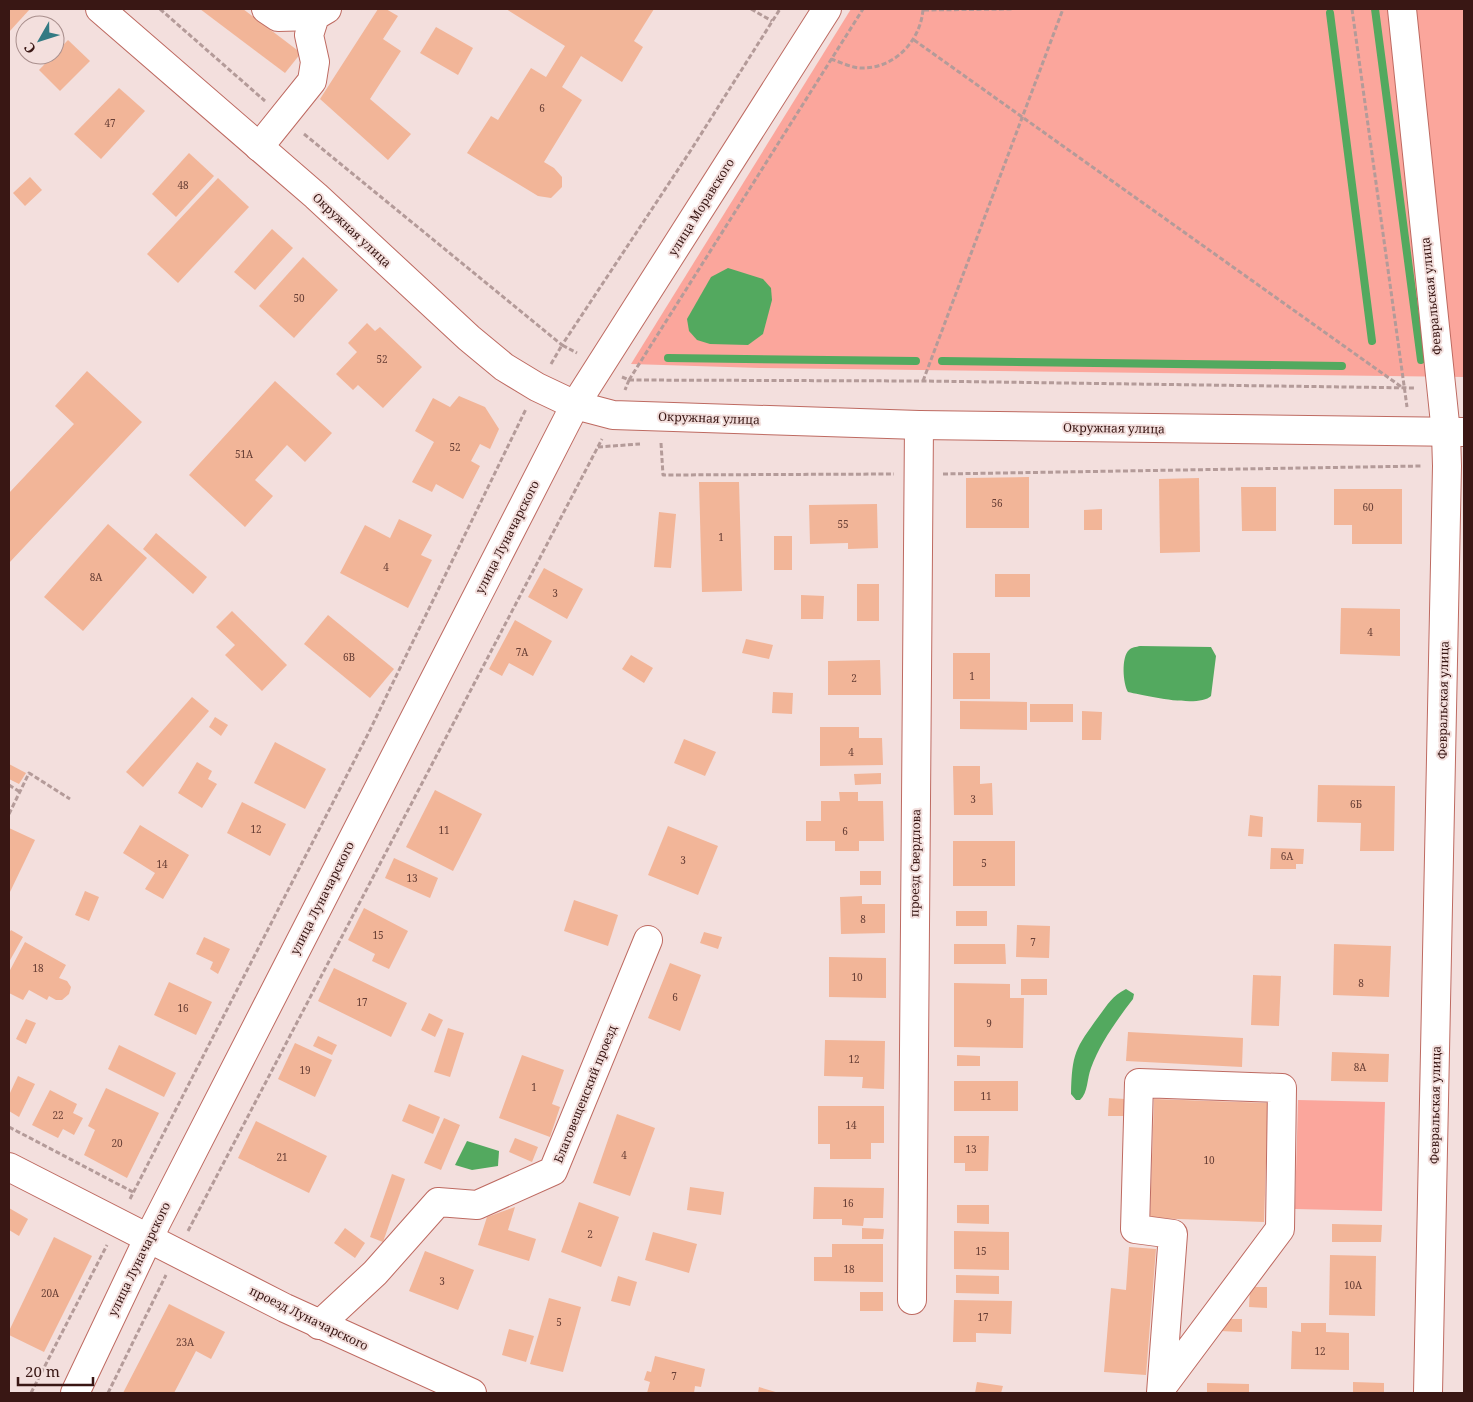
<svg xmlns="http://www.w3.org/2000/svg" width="1473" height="1402" viewBox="0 0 1473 1402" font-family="'Noto Serif',serif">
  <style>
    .green { fill: #fba69c }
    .water { fill: #53a95f }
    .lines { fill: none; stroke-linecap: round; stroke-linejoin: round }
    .stream { stroke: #53a95f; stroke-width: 8 }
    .building { fill: #f2b598 }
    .minor-casing { stroke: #be6a61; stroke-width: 30 }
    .major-casing { stroke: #be6a61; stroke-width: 30 }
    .path { stroke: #b49b99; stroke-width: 3; stroke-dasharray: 5 2.5; stroke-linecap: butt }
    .minor { stroke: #fff; stroke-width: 28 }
    .major { stroke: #fff; stroke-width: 28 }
    .labels { text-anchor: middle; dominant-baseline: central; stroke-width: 4; stroke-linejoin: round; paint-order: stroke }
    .number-label { font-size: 10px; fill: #673e35 }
    .street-label { font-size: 12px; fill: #391714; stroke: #f3dfdd }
  </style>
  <rect width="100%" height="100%" fill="#f3dfdd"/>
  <g class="green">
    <path d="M851 9H1464V377L760 368 631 364Z"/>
    <path d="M1298 1100 1385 1102 1382 1211 1295 1209Z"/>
  </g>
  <g class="water">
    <path d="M728 268 763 279 771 288 772 300 763 334 748 345 710 344 697 340 689 331 687 319 711 277Z"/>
    <path d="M1140 646 1211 647 1216 656 1211 696C1199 708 1146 696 1128 692 1123 684 1121 657 1129 650 1132 647 1136 647 1140 646Z"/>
    <path d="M1126 989 1134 994 1133 999C1117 1020 1100 1043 1091 1068 1087 1078 1088 1093 1080 1100H1076L1071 1094C1072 1053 1075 1049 1099 1016 1108 1004 1112 996 1126 989Z"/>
    <path d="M467 1141 499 1151 498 1166 472 1170 455 1165Z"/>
  </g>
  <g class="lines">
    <g class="stream">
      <path d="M1375 9 1421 360"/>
      <path d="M1330 13 1372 341"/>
      <path d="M668 358 916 361"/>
      <path d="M942 361 1342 366"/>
    </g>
  </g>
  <g class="building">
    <path d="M9 9H30L9 32Z"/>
    <path d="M200 9H243L301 53 285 73Z"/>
    <path d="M378 9H386L398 16 383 39 401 51 370 99 411 134 388 160 320 99Z"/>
    <path d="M506 9H654L634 41 643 47 622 82 581 56 562 87 582 100 544 162 554 168 562 177V187L551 198 538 196 467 153 491 116 498 120 531 68 546 77 565 46Z"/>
    <path d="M436 27 473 48 458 75 420 53Z"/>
    <path d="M68 40 90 61 60 91 39 70Z"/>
    <path d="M119 88 145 111 101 159 74 134Z"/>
    <path d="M189 153 214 176 176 217 152 194Z"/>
    <path d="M30 177 42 190 25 206 13 193Z"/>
    <path d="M218 178 249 207 178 283 147 254Z"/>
    <path d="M272 229 293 248 255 290 234 272Z"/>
    <path d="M303 257 338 290 294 338 259 306Z"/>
    <path d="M367 323 375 331 380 327 422 367 383 408 358 385 353 390 336 374 357 352 348 343Z"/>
    <path d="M87 371 142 422 9 563V493L74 424 55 406Z"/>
    <path d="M275 381 332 433 305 462 287 445 255 480 273 496 245 527 189 475Z"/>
    <path d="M459 396 485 407 499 429 490 449 480 444 471 461 480 466 463 499 436 484 432 492 412 482 434 442 415 431 433 398 450 407Z"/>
    <path d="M1029 477V528H966V478Z"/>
    <path d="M1199 478 1200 552 1160 553 1159 479Z"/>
    <path d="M699 482H739L742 591 702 592Z"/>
    <path d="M1241 487H1276V531H1242Z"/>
    <path d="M1334 489H1402V544H1352V525H1334Z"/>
    <path d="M877 504 878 548 848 549V543L810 544 809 505Z"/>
    <path d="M1102 509V530H1084V510Z"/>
    <path d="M659 512 676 514 671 568 654 567Z"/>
    <path d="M399 519 432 535 421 555 432 560 408 608 340 573 365 525 390 538Z"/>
    <path d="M108 524 147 558 83 631 44 597Z"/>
    <path d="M156 533 207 577 193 594 143 549Z"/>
    <rect x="774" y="536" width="18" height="34"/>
    <path d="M544 568 583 589 567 619 528 597Z"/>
    <rect x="995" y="574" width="35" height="23"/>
    <rect x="857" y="584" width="22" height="37"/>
    <path d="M801 595 824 596 823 619H801Z"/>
    <path d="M1341 608 1400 609V656L1340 654Z"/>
    <path d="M232 611 287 665 262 691 225 655 235 645 216 627Z"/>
    <path d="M328 615 394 669 370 698 304 644Z"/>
    <path d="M515 620 552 641 533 676 509 663 502 676 489 669Z"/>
    <path d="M746 639 773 645 769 659 742 653Z"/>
    <rect x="953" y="653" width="37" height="46"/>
    <path d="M631 655 653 668 644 683 622 669Z"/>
    <path d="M880 660 881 695H828V661Z"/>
    <path d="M773 692 793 693 792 714 772 713Z"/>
    <path d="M192 697 209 711 143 787 126 772Z"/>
    <path d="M960 701 1027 702V730L960 729Z"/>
    <rect x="1030" y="704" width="43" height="18"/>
    <path d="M1082 711 1102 712 1101 740H1082Z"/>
    <path d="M215 717 228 725 221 736 209 727Z"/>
    <path d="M820 727H859V738H882L883 765 820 766Z"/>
    <path d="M684 739 716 752 705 776 674 763Z"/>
    <path d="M275 742 326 769 305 809 254 783Z"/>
    <path d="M197 762 212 771 208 779 217 784 202 808 178 793Z"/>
    <path d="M9 764 26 773 19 784 9 779Z"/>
    <path d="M953 766H980V784L992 783 993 815H954Z"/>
    <path d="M881 773V784L855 785 854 774Z"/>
    <path d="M1318 785 1395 786 1394 851H1360L1361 823 1317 822Z"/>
    <path d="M435 790 482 814 453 871 406 847Z"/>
    <path d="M839 792H858V801H883L884 841H859V851H835V841H806V821H821V801H840Z"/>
    <path d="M242 802 286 824 270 856 227 833Z"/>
    <path d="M1250 815 1263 817 1262 837 1248 836Z"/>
    <path d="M140 825 189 855 163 899 145 889 155 873 123 853Z"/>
    <path d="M668 826 718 846 698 895 648 875Z"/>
    <path d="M9 828 35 840 9 894Z"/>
    <rect x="953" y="841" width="62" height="45"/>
    <path d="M1271 848 1304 849 1303 864H1296V869H1270Z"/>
    <path d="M394 858 438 878 430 898 385 878Z"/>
    <rect x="860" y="871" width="21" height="14"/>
    <path d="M85 891 99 897 89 921 75 915Z"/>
    <path d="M862 896V904H885V933L841 934 840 897Z"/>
    <path d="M574 900 618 915 608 946 564 931Z"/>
    <path d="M364 908 408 931 389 969 372 961 375 954 348 940Z"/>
    <rect x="956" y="911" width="31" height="15"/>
    <path d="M1017 925 1050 926 1049 958 1016 957Z"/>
    <path d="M11 930 23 937 9 962V933Z"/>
    <path d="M704 932 722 937 718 949 700 943Z"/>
    <path d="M204 937 230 949 218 974 210 969 213 962 196 954Z"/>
    <path d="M25 942 66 965 59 978 67 981 71 987 69 994 62 1000H56L49 996 47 1000 29 990 23 1000 9 993V972Z"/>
    <path d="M954 944H1005L1006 964H954Z"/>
    <path d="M1334 944 1391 946 1389 997 1333 995Z"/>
    <path d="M829 957 886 958V998L829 997Z"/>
    <path d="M670 963 701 975 680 1031 648 1018Z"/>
    <path d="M334 968 407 1003 391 1037 318 1001Z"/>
    <path d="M1253 975 1281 976 1279 1026 1251 1025Z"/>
    <rect x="1021" y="979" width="26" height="16"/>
    <path d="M169 982 212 1002 196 1035 154 1015Z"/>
    <path d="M954 983 1010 984V998H1024L1023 1048 954 1047Z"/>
    <path d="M429 1013 443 1020 435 1037 421 1030Z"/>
    <path d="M26 1019 36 1023 26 1044 16 1039Z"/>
    <path d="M448 1028 464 1033 450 1077 434 1072Z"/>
    <path d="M1128 1032 1243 1038 1242 1067 1126 1061Z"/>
    <path d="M318 1036 337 1045 332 1055 313 1046Z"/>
    <path d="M825 1040 885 1041 884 1089 862 1088 863 1077 824 1076Z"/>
    <path d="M295 1043 332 1060 315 1097 278 1079Z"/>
    <path d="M119 1045 176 1073 164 1097 108 1069Z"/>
    <path d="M1332 1052 1389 1054 1388 1082 1331 1081Z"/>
    <path d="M522 1055 564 1070 552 1104 560 1107 550 1137 499 1118Z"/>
    <path d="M957 1055 980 1056V1066H957Z"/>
    <path d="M18 1076 35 1084 19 1117 9 1111V1095Z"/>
    <rect x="954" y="1081" width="64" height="30"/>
    <path d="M106 1088 159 1113 127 1178 84 1155 95 1130 88 1126Z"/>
    <path d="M50 1090 77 1104 73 1113 83 1118 74 1135 63 1129 58 1138 32 1125Z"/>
    <path d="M1109 1098 1125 1099 1124 1116H1108Z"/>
    <path d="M1154 1099 1268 1103 1264 1222 1150 1218Z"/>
    <path d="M409 1104 440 1117 433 1134 402 1121Z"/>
    <path d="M818 1106H884V1143H871V1159H830V1144H818Z"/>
    <path d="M617 1114 655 1128 630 1196 593 1183Z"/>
    <path d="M444 1118 460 1125 441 1170 424 1163Z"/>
    <path d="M256 1121 327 1156 309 1193 238 1158Z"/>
    <path d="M954 1136H989L988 1171H965V1163H954Z"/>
    <path d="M515 1138 538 1147 532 1162 509 1152Z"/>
    <path d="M392 1174 405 1179 383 1242 370 1237Z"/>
    <path d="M690 1187 724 1192 721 1215 687 1210Z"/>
    <path d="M814 1187 884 1188 883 1218H864L863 1226 842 1225V1219H813Z"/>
    <path d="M579 1202 619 1217 601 1267 561 1252Z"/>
    <path d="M957 1205H989V1224L957 1223Z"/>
    <path d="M515 1207 508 1230 536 1239 529 1261 478 1245 487 1217Z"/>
    <path d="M9 1208 28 1219 19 1236 9 1230Z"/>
    <path d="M1332 1224 1382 1225 1381 1242H1332Z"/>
    <path d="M345 1228 365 1243 355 1258 334 1243Z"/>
    <path d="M862 1228 884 1229 883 1239H862Z"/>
    <path d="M954 1231 1009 1232V1270L954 1269Z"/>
    <path d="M653 1232 697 1244 689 1273 645 1260Z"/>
    <path d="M54 1237 92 1256 44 1352 9 1335V1331Z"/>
    <path d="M832 1244H883V1282L814 1281V1257H832Z"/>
    <path d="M1129 1247 1156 1249 1146 1375 1104 1372 1111 1288 1126 1290Z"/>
    <path d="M425 1251 474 1270 458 1310 409 1291Z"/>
    <path d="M1330 1255 1376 1256 1375 1316 1329 1315Z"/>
    <path d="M956 1275 999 1276V1294L956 1293Z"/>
    <path d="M618 1276 637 1282 630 1306 611 1301Z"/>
    <path d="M1250 1287H1267V1308L1249 1307Z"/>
    <rect x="860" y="1292" width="23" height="19"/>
    <path d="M549 1298 581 1307 563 1372 530 1364Z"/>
    <path d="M954 1300 1012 1301 1011 1334 976 1333V1342H953Z"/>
    <path d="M169 1304 225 1332 211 1359 196 1351 174 1393H123Z"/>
    <path d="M1221 1319H1242V1332L1220 1331Z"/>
    <path d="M1301 1323H1326V1332L1349 1333V1370L1291 1369 1292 1331 1301 1332Z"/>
    <path d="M509 1329 534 1336 526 1362 502 1355Z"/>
    <path d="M655 1356 705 1369 701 1387 695 1386 694 1393H647L650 1382 644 1380 647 1371 651 1372Z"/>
    <path d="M977 1382 1003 1386 1001 1393H975Z"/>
    <path d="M1353 1382 1384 1383V1393H1353Z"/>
    <path d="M1207 1383 1249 1384V1393H1207Z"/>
    <path d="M759 1387 779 1393H758Z"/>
  </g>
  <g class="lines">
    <g class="minor-casing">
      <g id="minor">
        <path d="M266 9 278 17 315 16"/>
        <path d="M1402 9 1446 433 1447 466 1428 1393"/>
        <path d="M259 147 312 81 315 62 309 35 315 16 327 9"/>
        <path d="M9 1167 285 1308 472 1393"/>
        <path d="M912 1300 919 425"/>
        <path d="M319 1325 375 1273 438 1202 477 1205 553 1171 648 940"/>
        <path d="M75 1393 149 1237 575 405 827 9"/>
        <path d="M1161 1393 1173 1234 1135 1229 1139 1083 1282 1088 1280 1229 1162 1387"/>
      </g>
    </g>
    <g class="major-casing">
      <path id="major" d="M100 9 316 196 469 338 504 367 537 387 575 405 613 415 919 425 1464 432"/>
    </g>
    <g class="path">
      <path d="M160 9 265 101"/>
      <path d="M751 9 772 21"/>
      <path d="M1352 9 1407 407"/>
      <path d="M924 10 1013 9"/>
      <path d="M914 40 1403 388"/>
      <path d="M831 59C840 62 852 68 861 68 895 69 921 40 923 9"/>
      <path d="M304 134 562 345 691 150 780 9"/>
      <path d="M551 364 562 345 577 353"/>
      <path d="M622 377 629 380 625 390"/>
      <path d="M629 380 923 381 1416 388"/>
      <path d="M629 380 863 9"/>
      <path d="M923 381 1063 9"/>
      <path d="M661 443 663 475 894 474"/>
      <path d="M598 447 640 444"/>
      <path d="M943 474 1422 466"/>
      <path d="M9 785 20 792"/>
      <path d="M9 814 29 773 70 799"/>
      <path d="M9 1127 133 1192"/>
      <path d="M130 1199 369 732 526 409"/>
      <path d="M188 1231 602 439"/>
      <path d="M31 1393 107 1245"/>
      <path d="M108 1393 166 1275"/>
    </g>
    <use href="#minor" class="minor"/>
    <use href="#major" class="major"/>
  </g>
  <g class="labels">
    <g class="number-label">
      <text x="542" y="108">6</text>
      <text x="110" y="123">47</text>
      <text x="183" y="185">48</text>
      <text x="299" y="298">50</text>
      <text x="382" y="359">52</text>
      <text x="455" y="447">52</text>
      <text x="244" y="454">51А</text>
      <text x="997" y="503">56</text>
      <text x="1368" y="507">60</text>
      <text x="843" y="524">55</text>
      <text x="721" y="537">1</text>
      <text x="386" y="567">4</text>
      <text x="96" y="577">8А</text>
      <text x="555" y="593">3</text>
      <text x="1370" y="632">4</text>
      <text x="522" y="652">7А</text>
      <text x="349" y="657">6В</text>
      <text x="972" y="676">1</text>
      <text x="854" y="678">2</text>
      <text x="851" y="752">4</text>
      <text x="973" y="799">3</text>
      <text x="1356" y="804">6Б</text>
      <text x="256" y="829">12</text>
      <text x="444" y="830">11</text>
      <text x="845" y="831">6</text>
      <text x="1287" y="856">6А</text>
      <text x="683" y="860">3</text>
      <text x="984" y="863">5</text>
      <text x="162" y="864">14</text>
      <text x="412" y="878">13</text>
      <text x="863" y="919">8</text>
      <text x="378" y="935">15</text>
      <text x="1033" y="942">7</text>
      <text x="38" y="968">18</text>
      <text x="857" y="977">10</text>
      <text x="1361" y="983">8</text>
      <text x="675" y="997">6</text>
      <text x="362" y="1002">17</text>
      <text x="183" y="1008">16</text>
      <text x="989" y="1023">9</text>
      <text x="854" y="1059">12</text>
      <text x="1360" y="1067">8А</text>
      <text x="305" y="1070">19</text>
      <text x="534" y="1087">1</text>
      <text x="986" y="1096">11</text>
      <text x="58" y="1115">22</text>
      <text x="851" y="1125">14</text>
      <text x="117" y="1143">20</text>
      <text x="971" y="1149">13</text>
      <text x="624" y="1155">4</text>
      <text x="282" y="1157">21</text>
      <text x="1209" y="1160">10</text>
      <text x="848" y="1203">16</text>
      <text x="590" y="1234">2</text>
      <text x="981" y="1251">15</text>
      <text x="849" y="1269">18</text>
      <text x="442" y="1281">3</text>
      <text x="1353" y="1285">10А</text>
      <text x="50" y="1293">20А</text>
      <text x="983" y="1317">17</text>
      <text x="559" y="1322">5</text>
      <text x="185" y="1342">23А</text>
      <text x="1320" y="1351">12</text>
      <text x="674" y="1376">7</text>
    </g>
    <g class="street-label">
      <text transform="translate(701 207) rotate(-58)">улица Моравского</text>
      <text transform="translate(352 230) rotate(43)">Окружная улица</text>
      <text transform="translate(1431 296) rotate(-96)">Февральская улица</text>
      <text transform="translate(709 418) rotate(2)">Окружная улица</text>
      <text transform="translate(1114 428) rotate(1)">Окружная улица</text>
      <text transform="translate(507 537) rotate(-63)">улица Луначарского</text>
      <text transform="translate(1443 700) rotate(-89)">Февральская улица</text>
      <text transform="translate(915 863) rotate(-89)">проезд Свердлова</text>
      <text transform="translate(322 898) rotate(-63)">улица Луначарского</text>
      <text transform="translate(585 1094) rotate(-68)">Благовещенский проезд</text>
      <text transform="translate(1435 1105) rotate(-89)">Февральская улица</text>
      <text transform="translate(139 1259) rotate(-64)">улица Луначарского</text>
      <text transform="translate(309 1318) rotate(26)">проезд Луначарского</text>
    </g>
  </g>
  <rect width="1473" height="1402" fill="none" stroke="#391714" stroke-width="20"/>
  <g transform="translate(40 40) rotate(231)"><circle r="24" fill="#f3dfdd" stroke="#a98f8d"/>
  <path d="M0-4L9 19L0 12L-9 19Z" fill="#337a83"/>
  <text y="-8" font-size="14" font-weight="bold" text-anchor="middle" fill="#391714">С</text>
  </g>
  <path d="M18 1377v8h75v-8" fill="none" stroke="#391714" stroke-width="2.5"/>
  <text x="25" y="1377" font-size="15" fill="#391714" stroke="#f3dfdd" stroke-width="4" paint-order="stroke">20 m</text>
</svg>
